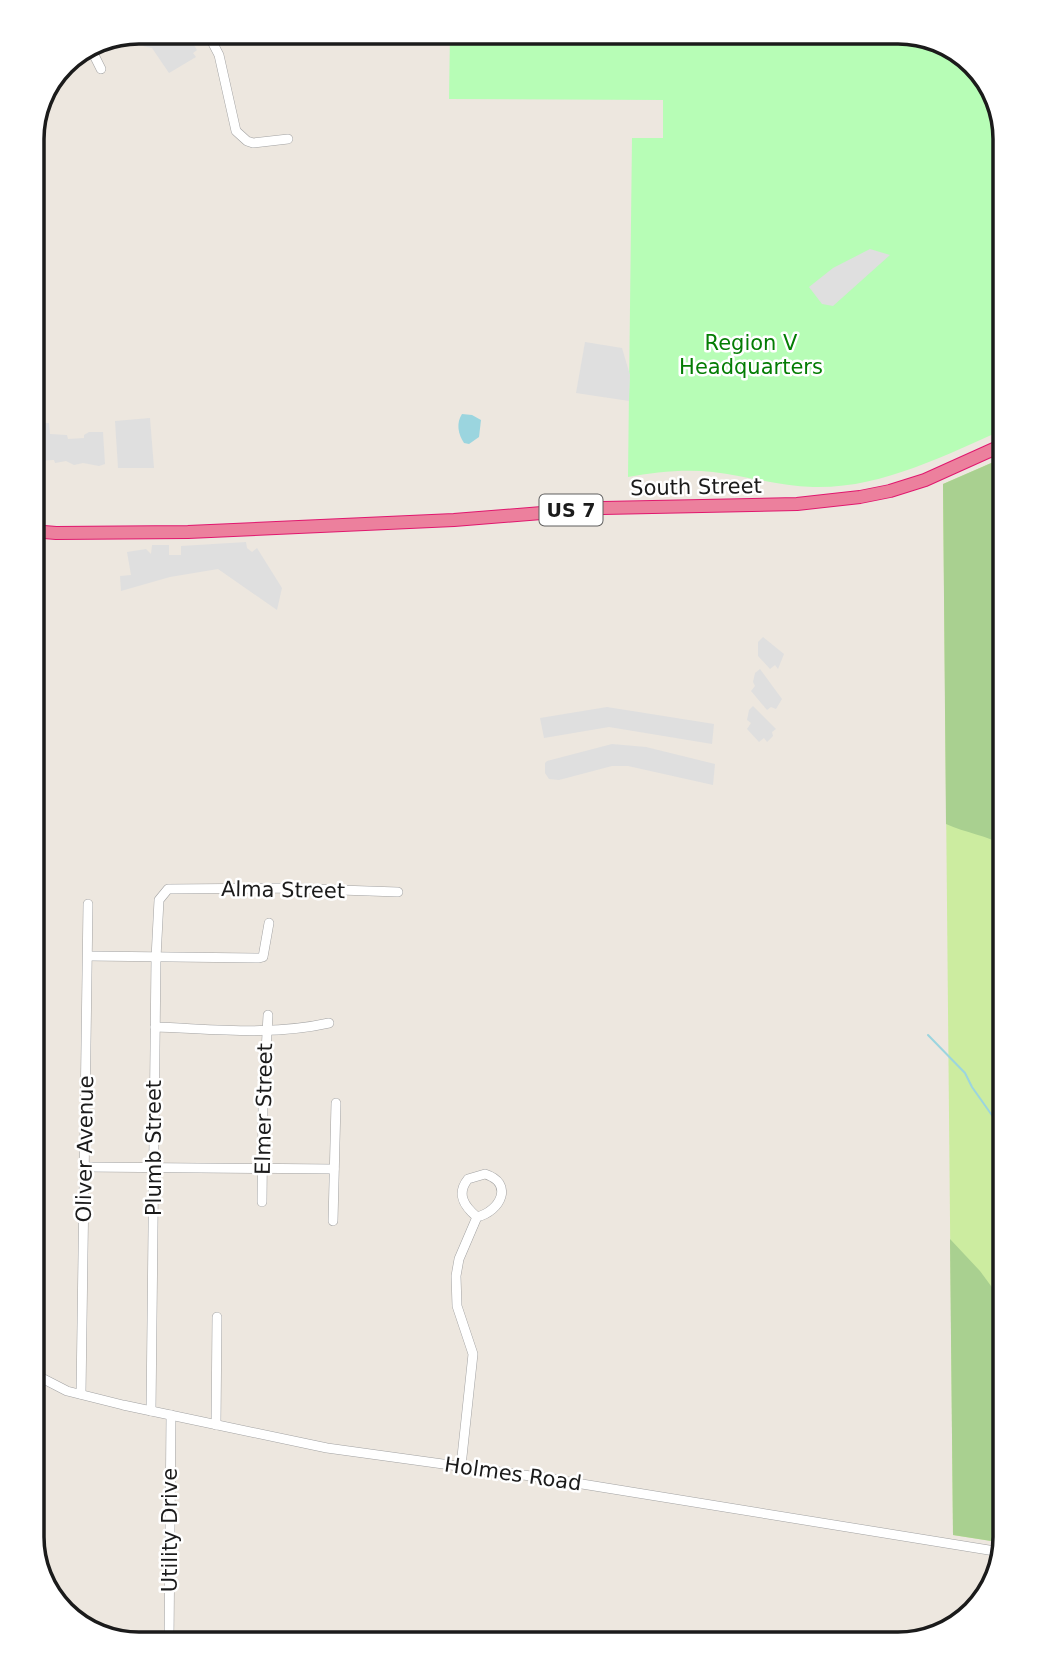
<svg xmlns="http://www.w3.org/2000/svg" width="1037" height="1676" viewBox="0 0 1037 1676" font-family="'DejaVu Sans',sans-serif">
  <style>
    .grass { fill: #cceca0 }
    .forest { fill: #a9d090 }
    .park { fill: #b7fdb6 }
    .parking { fill: #dfdfdf }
    .water { fill: #9bd5df }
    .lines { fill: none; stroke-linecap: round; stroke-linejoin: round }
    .stream { stroke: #9bd5df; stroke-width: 2 }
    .minor-casing { stroke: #a2a2a2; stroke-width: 10 }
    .highway-casing { stroke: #e0176e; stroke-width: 14 }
    .minor { stroke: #fff; stroke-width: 9 }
    .highway { stroke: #ec809d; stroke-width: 12 }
    .rail-casing { stroke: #696969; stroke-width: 4.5 }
    .rail { stroke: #fff; stroke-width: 2; stroke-dasharray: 5; stroke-linecap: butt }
    .labels { text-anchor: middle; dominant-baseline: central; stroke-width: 5; stroke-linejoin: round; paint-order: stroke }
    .shield { fill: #fff; stroke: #5f5f5f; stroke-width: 2 }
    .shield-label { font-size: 19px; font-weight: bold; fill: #1b1b1b }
    .park-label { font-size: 21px; fill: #047d04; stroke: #fff }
    .street-label { font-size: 21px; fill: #1b1b1b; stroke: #fff }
    .rim { fill: none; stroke: #1b1b1b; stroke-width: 3.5 }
  </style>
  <rect width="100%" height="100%" fill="#ede7df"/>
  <path class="grass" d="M1005 457V1538L1004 1543 953 1535 943 484Z"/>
  <g class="forest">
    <path d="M1005 457V847C988 835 965 833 946 824L943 484Z"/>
    <path d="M950 1239 980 1271 1005 1305 1004 1543 953 1535Z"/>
  </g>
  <path class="park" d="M450 32H906L958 49 994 91 1005 139V288L994 299 1005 321V429C945 455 881 489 813 487 779 486 746 476 713 472 685 469 655 472 628 477L632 138H663V100L449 99Z"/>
  <g class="parking">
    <path d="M145 32H186L197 50 193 53 196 57 169 73 152 48 143 46Z"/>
    <path d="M870 249 890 255 833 306 822 304 809 287 833 268Z"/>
    <path d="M585 342 622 348 630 375 629 401 576 393Z"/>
    <path d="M150 418 154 468H118L115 421Z"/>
    <path d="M32 423H49L50 434 67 435 68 439 84 438V435L89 432H103L105 464 99 466 83 463 74 465 66 461 55 463 54 460 37 461 36 458H32Z"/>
    <path d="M246 542 247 548 252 552 257 548 282 588 277 610 218 569 170 577 121 591 120 576 131 575 127 552 146 549 151 554 152 545H169V555H181V546Z"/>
    <path d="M763 637 784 654 778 669 775 665 770 669 758 656V642Z"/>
    <path d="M760 669 782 699 776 709 771 707 767 710 751 691 755 686 753 682 755 673Z"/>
    <path d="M753 706 776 729 772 732 773 736 767 742 764 738 759 742 747 729 751 723 747 720 749 710Z"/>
    <path d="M607 707 714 724 712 744 609 727 544 738 540 718Z"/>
    <path d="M612 744 646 747 715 764 713 785 628 766H612L559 780 549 779 545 773V763L547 761Z"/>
  </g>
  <path class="water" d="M462 414 472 415 481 420 479 437 469 444 464 443C458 434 456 423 462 414Z"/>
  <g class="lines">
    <g class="stream">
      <path d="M928 1035 965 1073 972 1087 996 1121"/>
      <path d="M999 1125 1005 1132"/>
    </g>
    <g class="minor-casing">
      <g id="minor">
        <path d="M207 32 219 55 236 131 247 141 253 143 288 139"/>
        <path d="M92 51 101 69"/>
        <path d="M88 956 259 958 263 957 269 923"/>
        <path d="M155 1027C214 1029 271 1036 329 1023"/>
        <path d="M84 1167 334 1169"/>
        <path d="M262 1202 263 1107 268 1015"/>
        <path d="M333 1221 336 1103"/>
        <path d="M32 1373 67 1391 123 1405 327 1448 545 1478 1001 1552"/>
        <path d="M81 1394 88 904"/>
        <path d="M151 1411 156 958 159 900 168 889 282 888 398 892"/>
        <path d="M216 1425 217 1317"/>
        <path d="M461 1466 473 1354 457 1306 456 1276 459 1259 477 1217C464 1206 456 1194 468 1179L485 1174C514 1183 501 1211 477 1217"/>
        <path d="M169 1644 171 1415"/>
      </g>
    </g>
    <g class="highway-casing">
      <path id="highway" d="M32 531 56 533 188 532 454 520 603 508 797 504 860 497 890 491 925 480 1005 444"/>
    </g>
    <use href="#minor" class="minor"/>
    <use href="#highway" class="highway"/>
    <g class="rail-casing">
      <path id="rail" d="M940 1635 949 1631"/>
    </g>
    <use href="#rail" class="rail"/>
  </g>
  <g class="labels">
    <rect class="shield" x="539.5" y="494.5" width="63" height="31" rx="5"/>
    <g class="shield-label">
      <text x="571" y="510">US 7</text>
    </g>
    <g class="park-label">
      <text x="751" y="343">Region V<tspan x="751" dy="24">Headquarters</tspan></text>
    </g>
    <g class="street-label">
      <text transform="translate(696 487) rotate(-1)">South Street</text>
      <text transform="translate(283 890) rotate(1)">Alma Street</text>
      <text transform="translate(264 1109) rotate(-89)">Elmer Street</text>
      <text transform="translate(154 1148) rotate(-90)">Plumb Street</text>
      <text transform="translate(85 1149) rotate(-89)">Oliver Avenue</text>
      <text transform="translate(513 1474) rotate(8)">Holmes Road</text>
      <text transform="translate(170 1530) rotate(-90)">Utility Drive</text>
    </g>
  </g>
  <path d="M0 0H1037V1676H0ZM139 44H898A95 95 0 0 1 993 139V1537A95 95 0 0 1 898 1632H139A95 95 0 0 1 44 1537V139A95 95 0 0 1 139 44Z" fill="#fff" fill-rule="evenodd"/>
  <path class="rim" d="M139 44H898A95 95 0 0 1 993 139V1537A95 95 0 0 1 898 1632H139A95 95 0 0 1 44 1537V139A95 95 0 0 1 139 44Z"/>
</svg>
